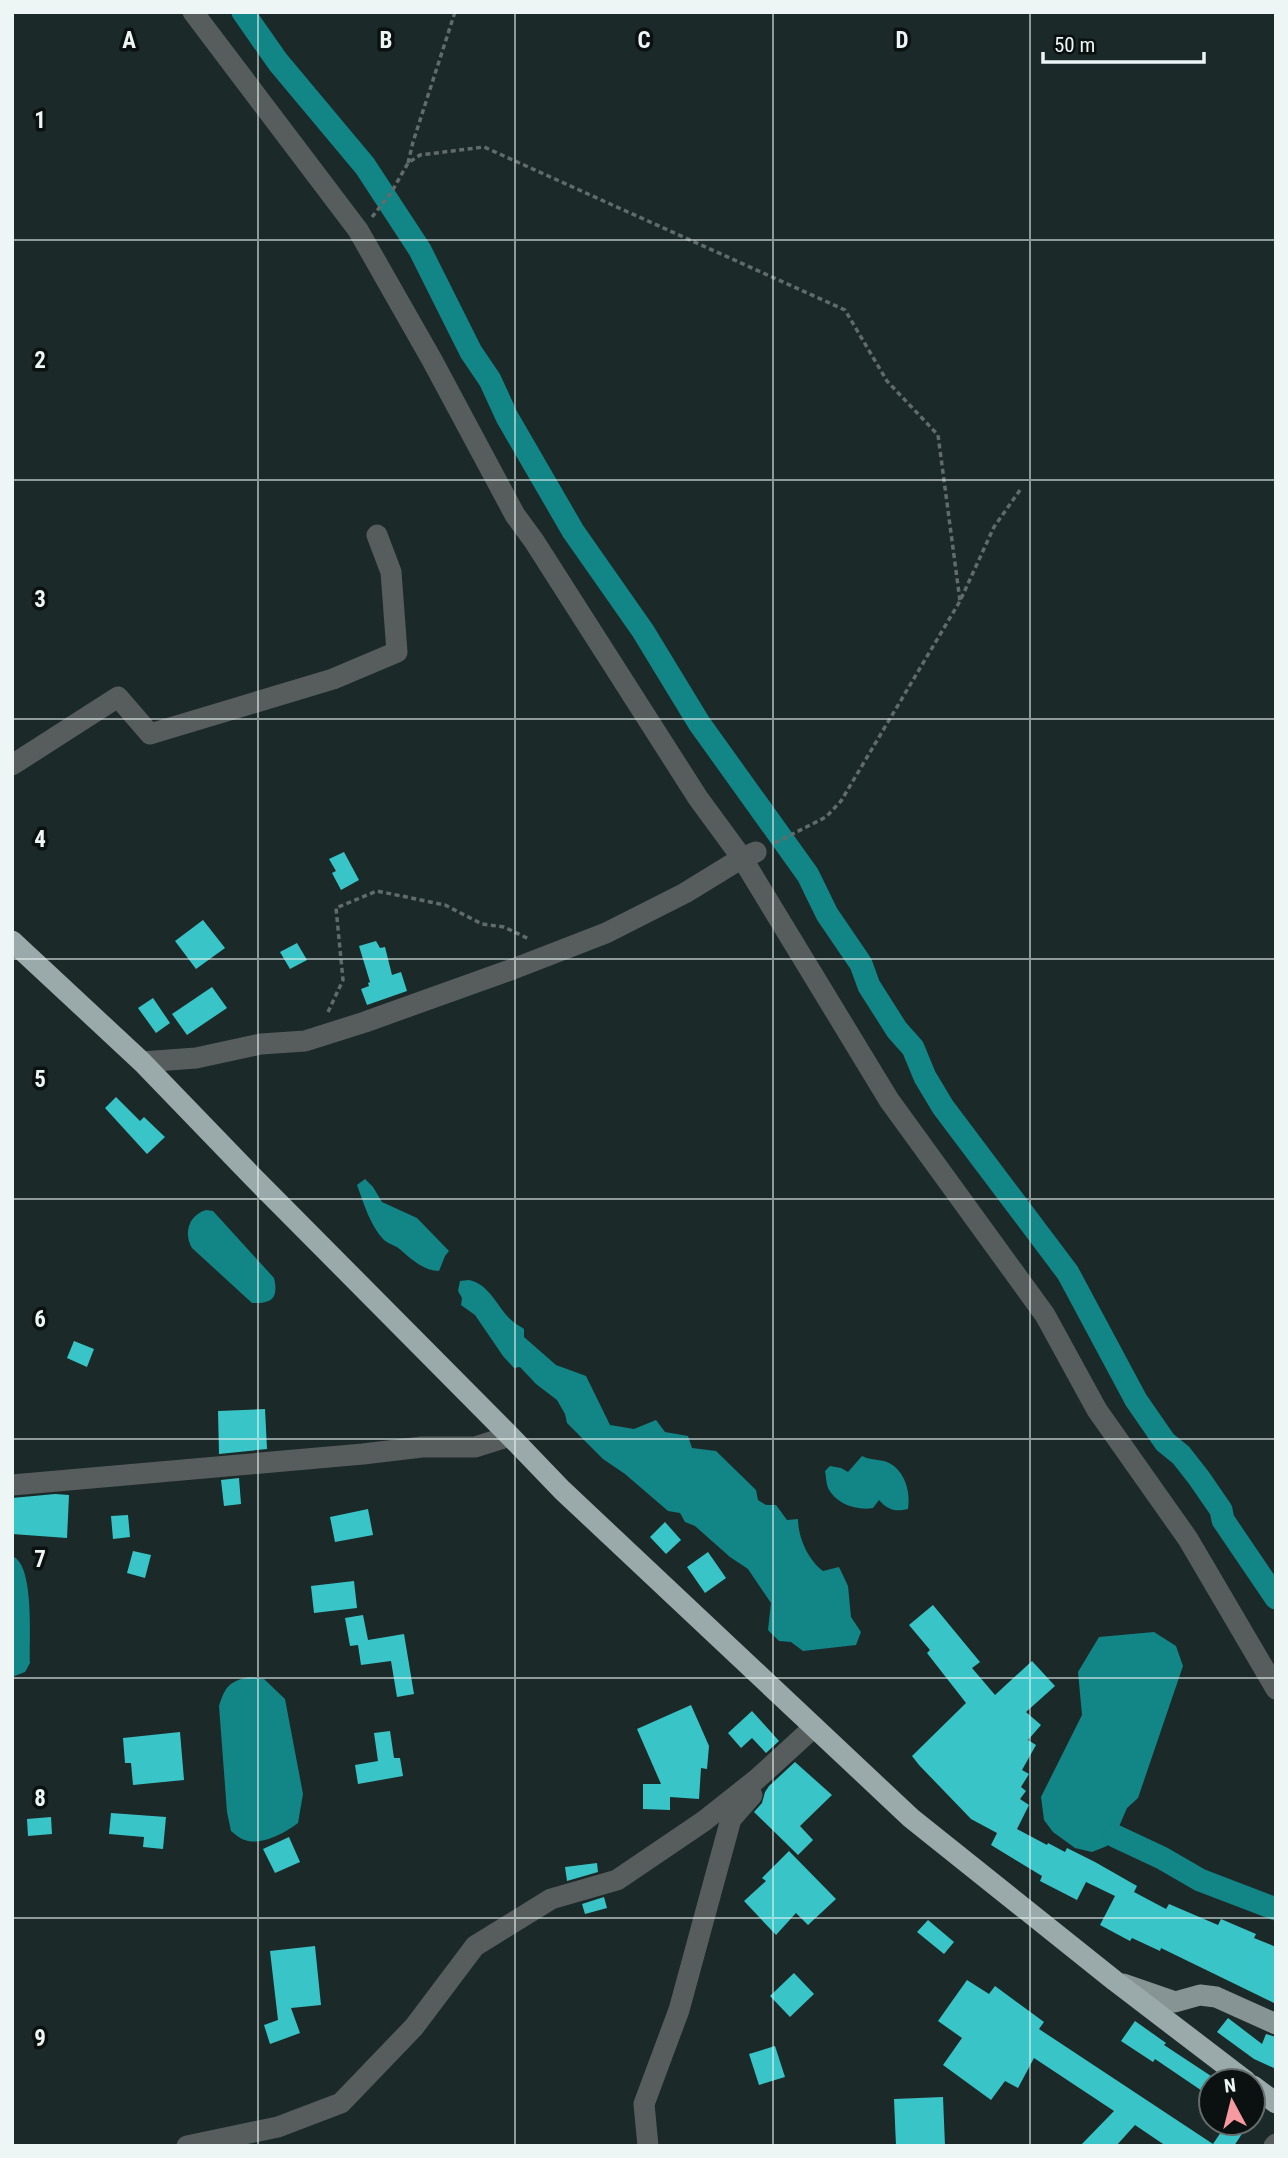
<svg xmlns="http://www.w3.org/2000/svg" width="1288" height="2158" viewBox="0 0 1288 2158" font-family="'Roboto Condensed',sans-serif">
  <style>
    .water { fill: #128586 }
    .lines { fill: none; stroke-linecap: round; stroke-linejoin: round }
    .canal { stroke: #128586; stroke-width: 23 }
    .building { fill: #39c5c7 }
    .path { stroke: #606b6b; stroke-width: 3.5; stroke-dasharray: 5 3.5; stroke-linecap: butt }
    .minor { stroke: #575d5d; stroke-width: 21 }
    .major { stroke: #879494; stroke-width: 21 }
    .highway { stroke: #9aa9a9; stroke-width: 21 }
    .grid { fill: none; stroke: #edf5f5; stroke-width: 2; stroke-opacity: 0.55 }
    .grid-label { font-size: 23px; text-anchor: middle; font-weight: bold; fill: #edf5f5; stroke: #0b1010; stroke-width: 7; stroke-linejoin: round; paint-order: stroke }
  </style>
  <rect width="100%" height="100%" fill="#1c2929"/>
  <g class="water">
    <path d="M365 1179 373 1187 382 1202 417 1218 449 1251 445 1256 439 1271C425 1271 412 1260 402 1251 396 1245 388 1244 383 1239 370 1225 364 1204 357 1185Z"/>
    <path d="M206 1210 213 1211 274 1278C279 1299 271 1304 252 1303L192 1248C183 1233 189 1215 206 1210Z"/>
    <path d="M469 1280C489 1284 496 1305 510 1319 514 1323 520 1326 524 1329V1337L556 1365 586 1376 610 1425 634 1429 656 1420 665 1432 688 1436 692 1448 716 1451 756 1490 758 1500 766 1505H776L787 1520 798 1519C798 1537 808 1560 823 1571L839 1567 848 1586 851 1617 861 1632 856 1645 803 1651 791 1642 779 1641 768 1630 771 1603 748 1569 730 1557 695 1526 685 1522 680 1513 668 1511 625 1474 603 1459 567 1423 565 1414 557 1400 536 1384 520 1367 514 1368 503 1356 475 1315 461 1305 462 1298 458 1291 460 1281Z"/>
    <path d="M862 1456C870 1460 875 1459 884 1461 904 1467 911 1491 908 1509 895 1512 888 1510 879 1500L873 1508C857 1511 836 1504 828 1488 826 1483 826 1476 825 1471L830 1466 841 1468 848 1472Z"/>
    <path d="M12 1556C35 1564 29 1640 30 1663L25 1672 12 1677Z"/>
    <path d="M1154 1632 1176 1646 1183 1666 1138 1798 1127 1808 1115 1836 1107 1846 1092 1852 1075 1848 1053 1832 1044 1820 1041 1797 1082 1715 1078 1672 1099 1637Z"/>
    <path d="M250 1677 264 1679 285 1699 303 1794 298 1823C285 1833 261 1846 245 1840 240 1839 235 1834 231 1831L227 1812 219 1706C225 1687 229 1681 250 1677Z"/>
  </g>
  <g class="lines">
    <g class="canal">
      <path d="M243 12 278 62 365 166 403 224 420 250 471 352 490 380 507 417 573 531 643 631 699 723 808 875 827 914 861 964 869 986 897 1030 913 1048 925 1077 943 1107 1068 1273 1136 1400 1165 1442 1181 1455 1199 1478 1221 1510 1223 1520 1276 1598"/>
      <path d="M1115 1836 1162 1858 1200 1880 1276 1909"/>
    </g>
  </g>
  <g class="building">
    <path d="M344 852 359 880 341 890 332 873 336 871 329 859Z"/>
    <path d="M203 920 225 948 196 969 175 941Z"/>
    <path d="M376 941 380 948 385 947 392 975 401 972 407 991 367 1005 361 989 369 986 368 983 370 982 359 946Z"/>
    <path d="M297 943 307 960 290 969 280 952Z"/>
    <path d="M212 987 227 1008 187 1035 172 1014Z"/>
    <path d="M153 998 170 1023 156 1033 138 1008Z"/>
    <path d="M116 1097 140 1121 144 1117 165 1137 147 1154 105 1108Z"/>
    <path d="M74 1341 94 1349 87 1367 67 1358Z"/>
    <path d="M265 1409 267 1449 219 1454 218 1411Z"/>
    <path d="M239 1478 241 1504 224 1506 221 1480Z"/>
    <path d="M55 1494 69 1495 67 1538 12 1534V1498Z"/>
    <path d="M368 1509 373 1535 335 1542 330 1517Z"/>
    <path d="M128 1515 130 1537 113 1539 111 1516Z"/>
    <path d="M665 1522 681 1540 666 1554 650 1537Z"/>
    <path d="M133 1551 151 1555 145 1578 127 1573Z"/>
    <path d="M708 1552 726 1578 705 1593 687 1567Z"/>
    <path d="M354 1581 357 1608 314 1613 311 1586Z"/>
    <path d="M933 1605 980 1662 972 1668 995 1695 1032 1661 1055 1686 1026 1712 1041 1725 1028 1740 1036 1745 1022 1770 1029 1774 1021 1787 1026 1791 1020 1799 1029 1805 1017 1829 1047 1845 1048 1843 1065 1852 1067 1848 1095 1862 1137 1886 1134 1892 1166 1909 1169 1904 1218 1925 1221 1919 1256 1934 1254 1938 1276 1947V2004L1161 1948 1160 1951 1132 1938 1130 1941 1100 1925 1115 1896 1086 1882 1077 1900 1040 1881 1042 1876 991 1845 997 1833 971 1819 919 1765 912 1756 966 1703 927 1653 930 1650 909 1625Z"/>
    <path d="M363 1615 368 1640 404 1634 414 1694 397 1697 391 1661 361 1665 358 1645 350 1646 345 1618Z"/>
    <path d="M691 1705 709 1746 707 1769 701 1768 699 1799 670 1797V1810L643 1809V1784H661L637 1729Z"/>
    <path d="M752 1711 779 1741 766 1753 752 1738 741 1748 728 1733Z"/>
    <path d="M390 1731 394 1758H400L403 1776 358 1784 355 1765 378 1761 374 1733Z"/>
    <path d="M180 1732 184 1780 133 1785 131 1763H125L123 1738Z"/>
    <path d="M795 1762 832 1795 800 1826 813 1840 798 1855 754 1812 762 1803 765 1792 769 1786Z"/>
    <path d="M111 1813 166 1817 163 1849 143 1847 144 1837 109 1834Z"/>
    <path d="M51 1817 52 1834 28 1836 27 1819Z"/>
    <path d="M289 1837 300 1862 275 1873 263 1849Z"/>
    <path d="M789 1851 836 1899 808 1925 796 1913 776 1935 744 1901 766 1881 762 1878Z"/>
    <path d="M597 1863 598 1872 567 1881 565 1867Z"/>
    <path d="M604 1897 607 1908 585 1914 582 1904Z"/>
    <path d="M928 1920 954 1942 944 1954 917 1932Z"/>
    <path d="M315 1946 321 2005 291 2008 300 2033 270 2044 264 2025 278 2020 270 1951Z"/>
    <path d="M794 1973 814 1994 790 2017 770 1996Z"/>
    <path d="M967 1980 989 1994 995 1986 1044 2022 1039 2029 1213 2144 1227 2123H1249L1234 2146H1166L1135 2125 1116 2146H1080L1114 2111 1034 2058 1018 2088 1005 2081 991 2100 943 2065 962 2038 938 2021Z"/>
    <path d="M1228 2018 1262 2044 1266 2034 1276 2037V2069L1254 2059 1217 2032Z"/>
    <path d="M1135 2021 1166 2043 1164 2045 1211 2076V2097L1155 2059 1153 2062 1121 2041Z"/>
    <path d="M775 2046 785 2077 759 2085 749 2054Z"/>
    <path d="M943 2097 945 2146H896L894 2099Z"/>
  </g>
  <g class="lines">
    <g class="path">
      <path d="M408 163 413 142 455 12"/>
      <path d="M372 217 391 193 408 163 420 155 484 147 845 310 887 381 938 435 960 601"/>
      <path d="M775 843 826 817 841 801 960 601 994 527 1020 490"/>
      <path d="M328 1012 343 980 336 908 377 891 445 905 482 924 504 927 529 939"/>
    </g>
    <g class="minor">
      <path d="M193 12 358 230 432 360 515 515 534 541 698 798 742 858 889 1100 1045 1315 1097 1410 1188 1539 1276 1689"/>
      <path d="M12 765 118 697 150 734 333 679 397 652 391 572 377 535"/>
      <path d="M142 1062 196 1058 261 1044 305 1041 365 1022 513 969 606 933 685 893 742 858 756 852"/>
      <path d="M12 1485 363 1454 422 1447H475L510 1436"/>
      <path d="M187 2146 278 2127 341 2103 414 2027 475 1946 551 1899 617 1880 704 1821 757 1779 814 1727"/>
      <path d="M648 2146 644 2104 679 2010 731 1819 752 1795"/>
      <path d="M1274 2146 1276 2144"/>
    </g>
    <path class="major" d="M1123 1984 1175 2002 1200 1995 1216 1997 1276 2024"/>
    <g class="highway">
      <path d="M12 941 142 1062 252 1176 510 1436 562 1490 911 1818 1115 1981 1246 2081"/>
      <path d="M1253 2086 1276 2103"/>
    </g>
  </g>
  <path class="grid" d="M258 12V2146M515 12V2146M773 12V2146M1030 12V2146M12 240H1276M12 480H1276M12 719H1276M12 959H1276M12 1199H1276M12 1439H1276M12 1678H1276M12 1918H1276"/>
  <g class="grid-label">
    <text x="129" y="48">A</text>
    <text x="386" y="48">B</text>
    <text x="644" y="48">C</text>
    <text x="902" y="48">D</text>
    <text x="40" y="128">1</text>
    <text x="40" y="368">2</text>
    <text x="40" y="607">3</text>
    <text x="40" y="847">4</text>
    <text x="40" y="1087">5</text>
    <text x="40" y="1327">6</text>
    <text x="40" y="1567">7</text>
    <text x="40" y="1806">8</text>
    <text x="40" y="2046">9</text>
  </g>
  <rect width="1288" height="2158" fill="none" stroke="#edf5f5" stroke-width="28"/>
  <g transform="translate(1232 2102) rotate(353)"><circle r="33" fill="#0b1010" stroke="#656c6c" stroke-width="2"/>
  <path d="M0-5L12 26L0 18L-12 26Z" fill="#f49aa0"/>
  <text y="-10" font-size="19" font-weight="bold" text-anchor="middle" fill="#edf5f5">N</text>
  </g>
  <path d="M1043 52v10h161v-10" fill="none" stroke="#edf5f5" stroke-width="3.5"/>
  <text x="1054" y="52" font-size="21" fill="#edf5f5" stroke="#0b1010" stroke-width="5" paint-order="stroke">50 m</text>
</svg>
